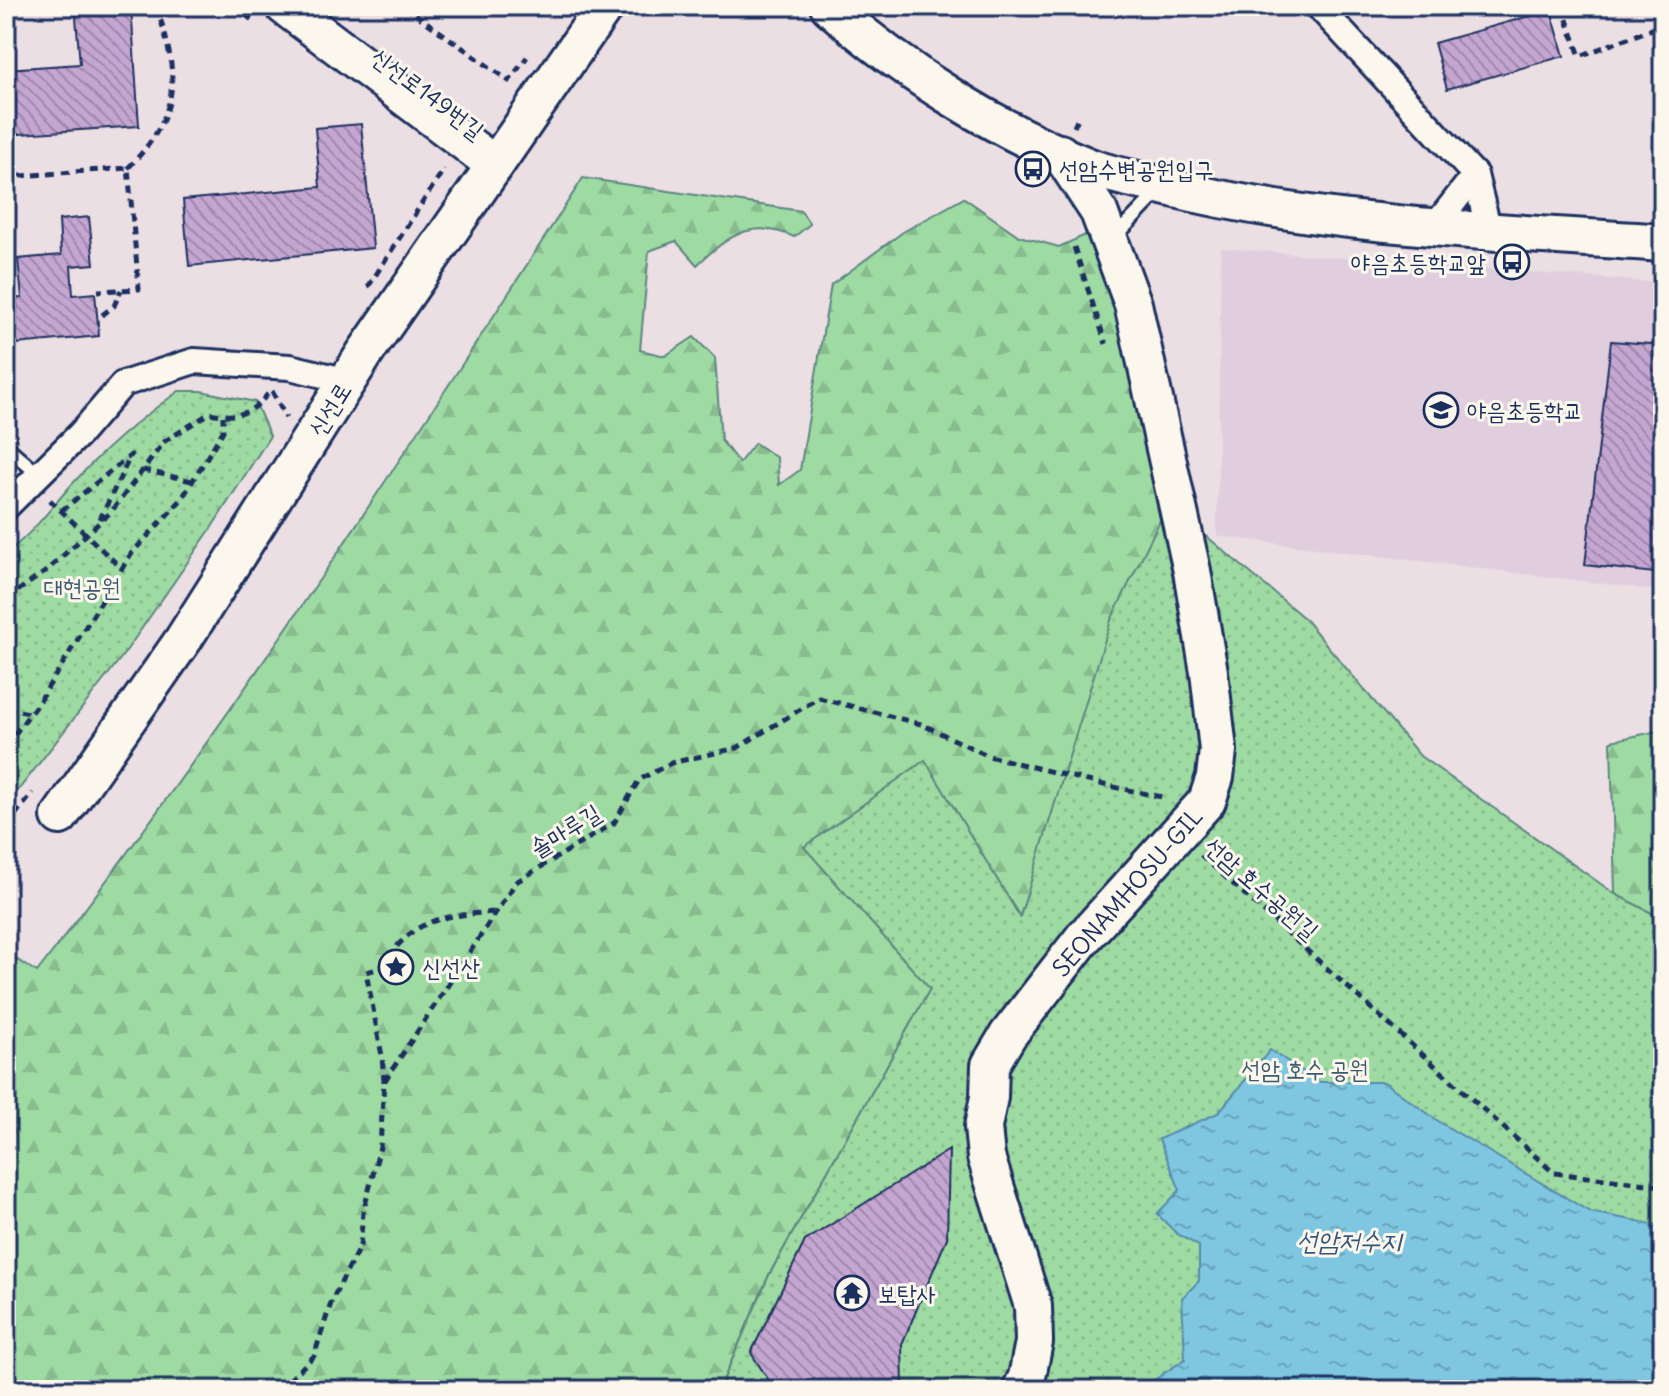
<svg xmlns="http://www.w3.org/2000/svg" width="1669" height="1396" viewBox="0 0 1669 1396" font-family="Delius,'Poor Story',sans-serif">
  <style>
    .built { fill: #e0cede }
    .forest { fill: url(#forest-firs); stroke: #5c8580; stroke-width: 2 }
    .park { fill: url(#park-dots); stroke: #5c8580; stroke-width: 2 }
    .water { fill: url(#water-ripples); stroke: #578aac; stroke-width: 2 }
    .building { fill: url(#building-back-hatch); stroke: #1b2f5e; stroke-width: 2 }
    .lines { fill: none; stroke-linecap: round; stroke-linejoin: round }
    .lane-casing { stroke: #1b2f5e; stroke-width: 18 }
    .street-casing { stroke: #1b2f5e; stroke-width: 30 }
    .secondary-casing { stroke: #1b2f5e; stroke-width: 42 }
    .path { stroke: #1b2f5e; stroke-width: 5; stroke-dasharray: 8 6; stroke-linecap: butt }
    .lane { stroke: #fbf7ec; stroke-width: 12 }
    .street { stroke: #fbf7ec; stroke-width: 24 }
    .secondary { stroke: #fbf7ec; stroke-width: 36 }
    .labels { text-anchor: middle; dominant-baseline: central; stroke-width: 6; stroke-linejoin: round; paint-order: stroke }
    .street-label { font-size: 24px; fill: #1b2f5e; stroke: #fbf7ec }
    .poi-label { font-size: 24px; fill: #1b2f5e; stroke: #fbf7ec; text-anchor: start }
    .park-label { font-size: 24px; fill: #3c5a6f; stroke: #fbf7ec }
    .water-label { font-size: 26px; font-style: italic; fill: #34557e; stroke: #fbf7ec }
  </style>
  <defs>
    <pattern id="forest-firs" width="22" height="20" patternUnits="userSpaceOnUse" patternTransform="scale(2)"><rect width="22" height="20" fill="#9edba2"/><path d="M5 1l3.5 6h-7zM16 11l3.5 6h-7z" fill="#88bc8e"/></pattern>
    <pattern id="park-dots" width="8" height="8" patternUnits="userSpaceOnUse" patternTransform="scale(2)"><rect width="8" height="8" fill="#9edba2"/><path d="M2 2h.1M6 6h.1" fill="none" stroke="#88bc8e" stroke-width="1.8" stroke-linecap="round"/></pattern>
    <pattern id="water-ripples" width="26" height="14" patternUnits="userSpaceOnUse" patternTransform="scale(2)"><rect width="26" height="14" fill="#7fc7e0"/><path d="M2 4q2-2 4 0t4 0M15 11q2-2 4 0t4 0" fill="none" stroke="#67a2b9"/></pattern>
    <pattern id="building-back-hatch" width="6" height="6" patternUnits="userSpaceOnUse" patternTransform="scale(2)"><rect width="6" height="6" fill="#c5a6d1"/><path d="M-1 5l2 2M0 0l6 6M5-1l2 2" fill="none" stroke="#9f88ad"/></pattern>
  </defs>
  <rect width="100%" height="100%" fill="#ebdfe4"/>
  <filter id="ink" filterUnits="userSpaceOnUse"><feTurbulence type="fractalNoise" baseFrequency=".0125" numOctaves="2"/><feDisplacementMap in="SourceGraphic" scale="16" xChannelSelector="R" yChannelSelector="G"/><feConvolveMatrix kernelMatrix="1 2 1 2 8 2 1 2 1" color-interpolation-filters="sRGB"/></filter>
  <g filter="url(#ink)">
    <path class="built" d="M1221 248 1663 283V591L1217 536Z"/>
    <g class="forest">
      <path d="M583 178 801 211 810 224 794 237C751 218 728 236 697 265L676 241 649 251 640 350 665 356 694 337 715 358 721 440 739 463 755 443 777 458 779 485 800 470 831 285 903 232 964 198 1019 236 1059 247 1101 228 1168 504 1019 918 930 989 769 1275 719 1390H6V953L37 972C234 718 409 448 583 178Z"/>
      <path d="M1663 730V919L1615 894 1611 741Z"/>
    </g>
    <g class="park">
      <path d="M179 391H201L255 402 270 436 210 530 124 654 6 806V553C36 531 50 508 75 481 106 447 142 417 179 391Z"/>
      <path d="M1168 504 1304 618 1420 756 1615 894 1663 919V1390H719L769 1275 930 989 804 847 925 760 1020 917 1111 620Z"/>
    </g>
    <path class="water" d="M1270 1050 1320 1082H1384L1441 1123 1590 1212 1663 1226V1390H1140L1185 1359 1182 1298 1199 1281V1246L1177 1234 1157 1214 1180 1190 1159 1139 1218 1113Z"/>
    <g class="building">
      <path d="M75 6H131L139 126 6 135V69L80 64Z"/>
      <path d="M1551 10 1564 56 1447 89 1434 43Z"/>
      <path d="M1663 85V122L1654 87Z"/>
      <path d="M361 124 373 248 189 266 183 200 320 187 315 128Z"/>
      <path d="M89 217 94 264 71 266 73 295 95 293 99 336 6 345V299L22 298 18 259 61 255 59 220Z"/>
      <path d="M1611 341 1663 345V397H1659L1658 418 1663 419V574L1585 565Z"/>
      <path d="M949 1150 947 1238 902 1344 903 1387 900 1390H775L751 1353 805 1241Z"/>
    </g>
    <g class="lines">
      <g class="lane-casing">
        <g id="lane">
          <path d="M1113 239 1161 189"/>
          <path d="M6 446 38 474"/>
        </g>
      </g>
      <g class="street-casing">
        <g id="street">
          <path d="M1318 6 1475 175 1489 231"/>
          <path d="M1435 226 1475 175"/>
          <path d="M6 507 80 434 123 384 194 361 290 367 348 381"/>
        </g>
      </g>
      <g class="secondary-casing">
        <g id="secondary">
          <path d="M284 6 495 165"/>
          <path d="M829 6C904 73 998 131 1092 168 1114 176 1140 180 1163 186 1325 227 1496 231 1663 243"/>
          <path d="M60 816 183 640 365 353 605 6"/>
          <path d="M1021 1390 1027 1377 1034 1342 1033 1306 986 1157 983 1127 989 1097 990 1065 1008 1035 1084 937 1207 801 1215 777 1218 750 1209 672 1192 571 1133 304 1099 212 1060 153"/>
        </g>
      </g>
      <g class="path">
        <path d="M234 6 256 23"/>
        <path d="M404 6 509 81 527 57"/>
        <path d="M1562 6 1580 56 1663 25"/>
        <path d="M1074 127 1079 116"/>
        <path d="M128 168C162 133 179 101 169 52 165 34 163 21 153 6"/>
        <path d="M6 177 128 168 139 289 98 291"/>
        <path d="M1074 247 1106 344"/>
        <path d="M368 287 444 169"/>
        <path d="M102 315 114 306 121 290"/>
        <path d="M272 391 286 418"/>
        <path d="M143 470 192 481"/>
        <path d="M50 500 122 569"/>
        <path d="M61 511 131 455 100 519"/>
        <path d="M6 599 45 572 111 512 165 441 210 413C240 419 253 413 271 390"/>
        <path d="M6 709 30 713"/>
        <path d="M6 746 40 700 131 554 181 500 223 431V416"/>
        <path d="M6 826 33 793"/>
        <path d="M1201 855 1554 1173 1663 1186"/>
        <path d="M384 1082 382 1056 366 972 381 968C413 918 439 916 495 912"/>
        <path d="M279 1390 314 1356 332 1300 360 1246 363 1213 380 1147 384 1082 516 882 614 823 639 780 671 763 737 748 819 698 921 724 989 756 1104 785 1167 798"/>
      </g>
      <use href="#lane" class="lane"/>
      <use href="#street" class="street"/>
      <use href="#secondary" class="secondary"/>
    </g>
  </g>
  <defs>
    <g id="bus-ring" transform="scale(1.8)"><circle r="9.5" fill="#fbf7ec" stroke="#1b2f5e" stroke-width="1.5"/><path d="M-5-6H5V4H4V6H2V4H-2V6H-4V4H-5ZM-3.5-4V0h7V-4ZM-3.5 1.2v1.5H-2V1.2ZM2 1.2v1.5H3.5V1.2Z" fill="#1b2f5e"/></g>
    <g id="school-ring" transform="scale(1.8)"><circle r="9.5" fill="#fbf7ec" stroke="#1b2f5e" stroke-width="1.5"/><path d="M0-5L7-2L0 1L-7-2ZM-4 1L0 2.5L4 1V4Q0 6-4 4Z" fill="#1b2f5e"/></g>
    <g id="sight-ring" transform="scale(1.8)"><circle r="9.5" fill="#fbf7ec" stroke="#1b2f5e" stroke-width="1.5"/><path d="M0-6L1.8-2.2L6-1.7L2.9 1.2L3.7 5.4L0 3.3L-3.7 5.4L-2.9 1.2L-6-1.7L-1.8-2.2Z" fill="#1b2f5e"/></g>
    <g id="temple-ring" transform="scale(1.8)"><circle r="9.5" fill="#fbf7ec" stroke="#1b2f5e" stroke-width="1.5"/><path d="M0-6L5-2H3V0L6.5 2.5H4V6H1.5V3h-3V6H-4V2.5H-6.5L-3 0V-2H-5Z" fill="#1b2f5e"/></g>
  </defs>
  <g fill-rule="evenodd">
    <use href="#bus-ring" x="1033" y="169"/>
    <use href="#bus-ring" x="1512" y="262"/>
    <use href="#school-ring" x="1441" y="410"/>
    <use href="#sight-ring" x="396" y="967"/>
    <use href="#temple-ring" x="852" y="1293"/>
  </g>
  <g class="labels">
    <g class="street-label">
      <text transform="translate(428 93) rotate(37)">신선로149번길</text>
      <text transform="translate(329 409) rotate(-58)">신선로</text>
      <text transform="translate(565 830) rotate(-32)">솔마루길</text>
      <text transform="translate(1262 888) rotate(41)">선암 호수공원길</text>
      <text transform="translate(1127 892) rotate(-49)">SEONAMHOSU-GIL</text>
    </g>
    <g class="poi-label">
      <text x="1059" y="169">선암수변공원입구</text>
      <text x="1486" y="262" text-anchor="end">야음초등학교앞</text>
      <text x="1467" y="410">야음초등학교</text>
      <text x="422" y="967">신선산</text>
      <text x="878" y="1293">보탑사</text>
    </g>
    <g class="park-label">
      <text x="82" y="587">대현공원</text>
      <text x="1305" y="1069">선암 호수 공원</text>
    </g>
    <g class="water-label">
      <text x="1349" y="1240">선암저수지</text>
    </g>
  </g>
  <rect width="1669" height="1396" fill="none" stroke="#fbf7ec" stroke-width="32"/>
  <rect x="16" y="16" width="1637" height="1364" fill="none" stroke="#1b2f5e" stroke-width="3" filter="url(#ink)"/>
</svg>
